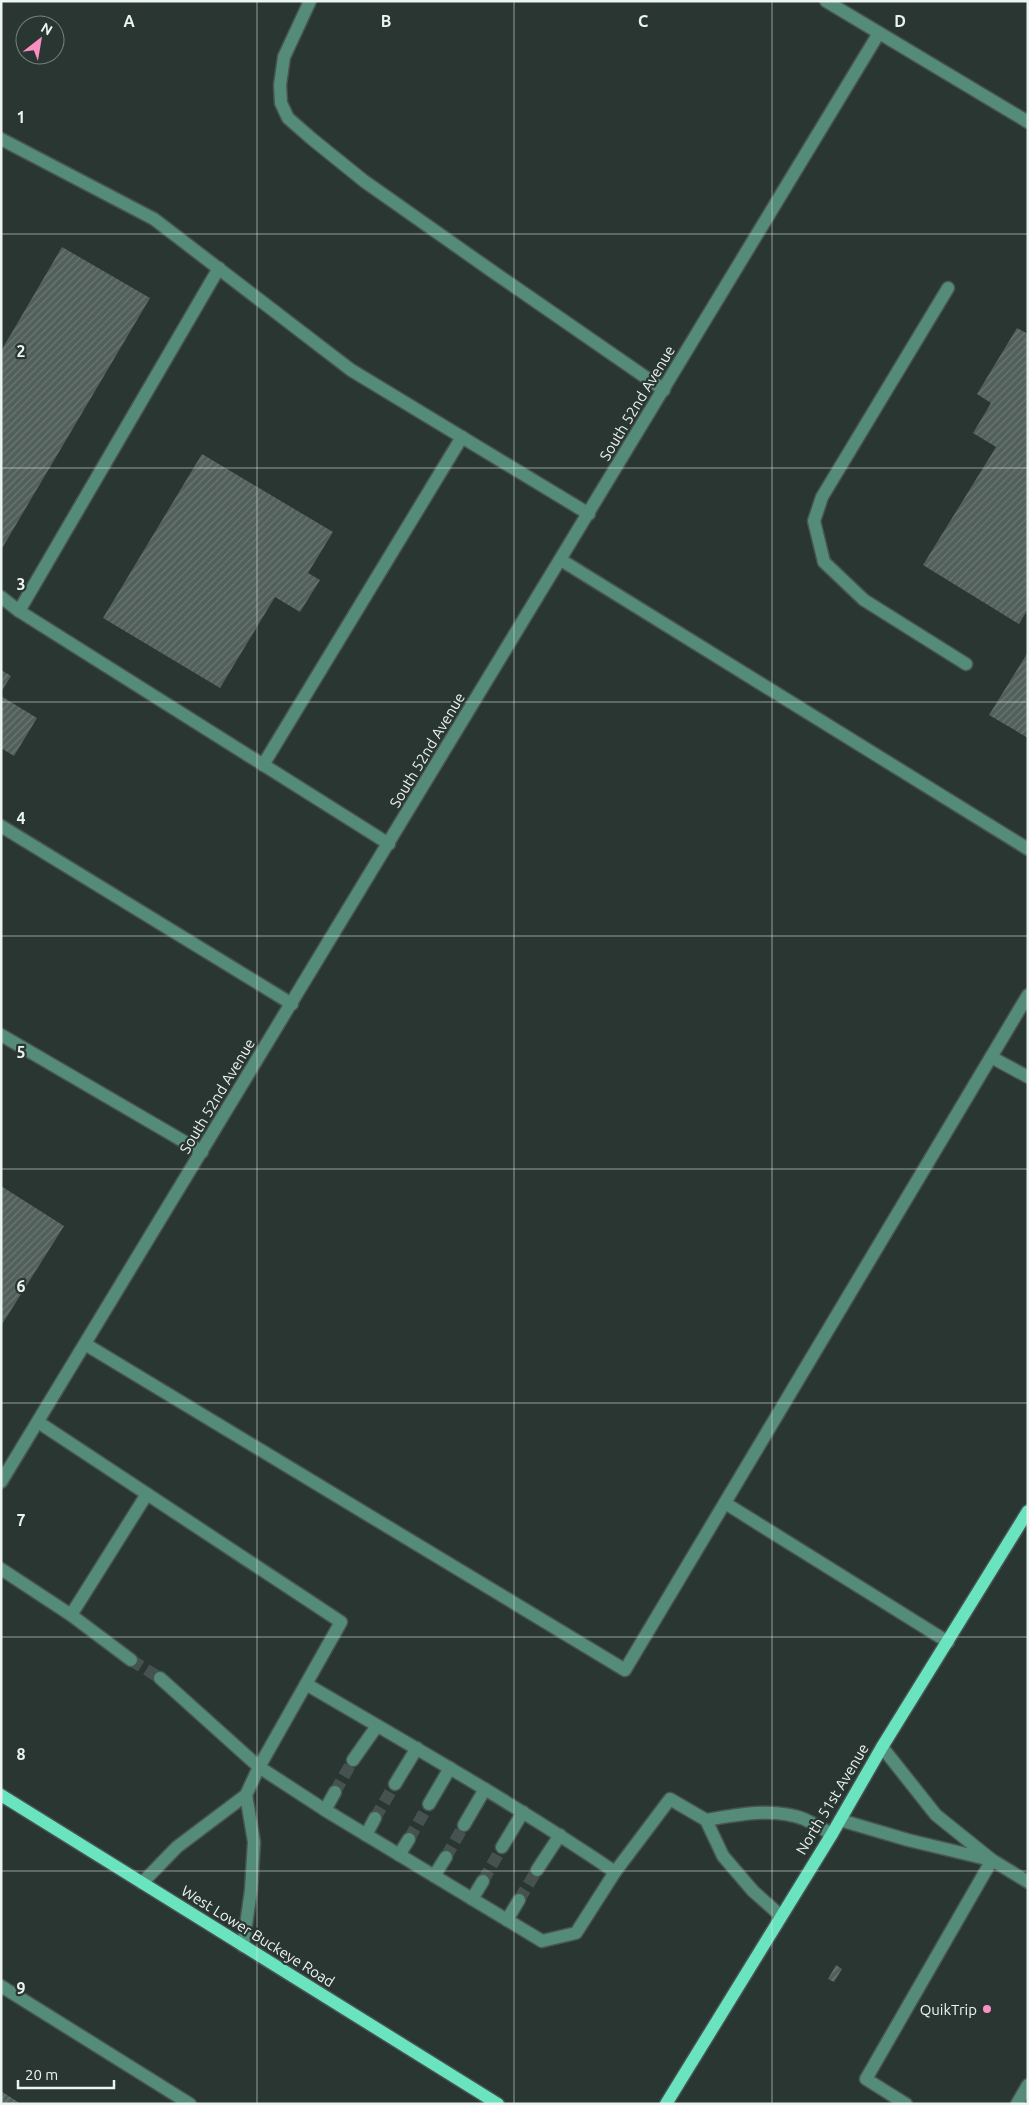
<svg xmlns="http://www.w3.org/2000/svg" width="1029" height="2105" viewBox="0 0 1029 2105" font-family="Ubuntu,sans-serif">
  <style>
    .building { fill: url(#building-hatch) }
    .lines { fill: none; stroke-linecap: round; stroke-linejoin: round }
    .minor-tunnel { stroke: #46524f; stroke-width: 12; stroke-dasharray: 12 6; stroke-linecap: butt }
    .minor-casing { stroke: #485451; stroke-width: 15 }
    .major-casing { stroke: #485451; stroke-width: 15 }
    .minor { stroke: #558b79; stroke-width: 12 }
    .major { stroke: #6ae3bf; stroke-width: 12 }
    .grid { fill: none; stroke: #ecf4f1; stroke-width: 1; stroke-opacity: 0.55 }
    .poi-dot { fill: #fc8fc2; stroke: #293632; stroke-width: 2 }
    .labels { text-anchor: middle; dominant-baseline: central; stroke-width: 4.5; stroke-linejoin: round; paint-order: stroke }
    .street-label { font-size: 15px; fill: #ecf4f1; stroke: #293632 }
    .poi-label { font-size: 15px; fill: #ecf4f1; stroke: #293632; text-anchor: end }
    .grid-label { font-size: 16px; text-anchor: middle; font-weight: bold; fill: #ecf4f1; stroke: #293632; stroke-width: 4.5; stroke-linejoin: round; paint-order: stroke }
  </style>
  <defs>
    <pattern id="building-hatch" width="6" height="6" patternUnits="userSpaceOnUse" patternTransform="scale(1.25)"><rect width="6" height="6" fill="#52605b"/><path d="M-1 1l2-2M0 6l6-6M5 7l2-2" fill="none" stroke="#6b7773"/></pattern>
  </defs>
  <rect width="100%" height="100%" fill="#293632"/>
  <g class="building">
    <path d="M62 247 150 298 1 550V351Z"/>
    <path d="M1017 328 1028 334V609L1019 624 923 565 996 447 973 433 991 403 977 394Z"/>
    <path d="M202 454 333 532 308 573 320 580 300 612 275 597 220 688 103 618Z"/>
    <path d="M1028 652V738L989 715Z"/>
    <path d="M1 670 11 676 1 692Z"/>
    <path d="M1 696 37 718 14 756 1 748Z"/>
    <path d="M1 1186 64 1226 1 1326Z"/>
    <path d="M836 1965 842 1969 834 1982 828 1979Z"/>
    <path d="M1 2091 21 2104H1Z"/>
  </g>
  <g class="lines">
    <g class="minor-tunnel">
      <path d="M131 1660 160 1678"/>
      <path d="M335 1792 353 1760"/>
      <path d="M375 1818 395 1784"/>
      <path d="M409 1839 429 1804"/>
      <path d="M446 1857 464 1825"/>
      <path d="M483 1881 502 1847"/>
      <path d="M519 1900 537 1870"/>
    </g>
    <g class="minor-casing">
      <g id="minor">
        <path d="M310 1 284 57 280 85 281 103 288 118 312 139 364 181 489 269 664 390"/>
        <path d="M826 1 1028 122"/>
        <path d="M1 139 154 219 351 370 589 514"/>
        <path d="M948 288 822 497 814 521 824 562 864 600 966 664"/>
        <path d="M561 560 1028 849"/>
        <path d="M1 597 19 611 389 844"/>
        <path d="M19 611 219 268"/>
        <path d="M263 765 462 437"/>
        <path d="M1 826 292 1004"/>
        <path d="M1 1035 202 1152"/>
        <path d="M991 1057 1028 1077"/>
        <path d="M85 1344 625 1670 1028 995"/>
        <path d="M38 1422 341 1622 306 1684"/>
        <path d="M1 1482 879 33"/>
        <path d="M725 1503 948 1642"/>
        <path d="M1 1569 71 1615 131 1660"/>
        <path d="M71 1615 147 1494"/>
        <path d="M160 1678 259 1767 325 1810 542 1941 576 1933 615 1872"/>
        <path d="M882 1747 936 1815 992 1860 1028 1882"/>
        <path d="M353 1760 377 1726"/>
        <path d="M395 1784 417 1748"/>
        <path d="M429 1804 450 1768"/>
        <path d="M325 1810 335 1792"/>
        <path d="M706 1820C737 1815 773 1807 804 1819 813 1823 822 1829 832 1834"/>
        <path d="M840 1820 908 1840 987 1859"/>
        <path d="M464 1825 485 1789"/>
        <path d="M366 1835 375 1818"/>
        <path d="M502 1847 523 1812"/>
        <path d="M399 1855 409 1839"/>
        <path d="M537 1870 560 1835"/>
        <path d="M434 1876 446 1857"/>
        <path d="M142 1883 177 1847 246 1795 259 1767 306 1684C410 1745 515 1804 615 1872L670 1799 706 1820 723 1856 753 1891 781 1916"/>
        <path d="M472 1899 483 1881"/>
        <path d="M507 1920 519 1900"/>
        <path d="M243 1946 251 1890 254 1842 246 1795"/>
        <path d="M1 1986 190 2104"/>
        <path d="M906 2104 866 2079 992 1860"/>
        <path d="M1017 2104 1028 2085"/>
      </g>
    </g>
    <g class="major-casing">
      <g id="major">
        <path d="M1 1795 498 2104"/>
        <path d="M666 2104 832 1834 882 1747 1028 1511"/>
      </g>
    </g>
    <use href="#minor" class="minor"/>
    <use href="#major" class="major"/>
  </g>
  <path class="grid" d="M257 1V2104M514 1V2104M772 1V2104M1 234H1028M1 468H1028M1 702H1028M1 936H1028M1 1169H1028M1 1403H1028M1 1637H1028M1 1871H1028"/>
  <circle class="poi-dot" cx="987" cy="2009" r="5"/>
  <g class="labels">
    <g class="street-label">
      <text transform="translate(637 403) rotate(-59)">South 52nd Avenue</text>
      <text transform="translate(427 750) rotate(-59)">South 52nd Avenue</text>
      <text transform="translate(217 1096) rotate(-59)">South 52nd Avenue</text>
      <text transform="translate(832 1799) rotate(-59)">North 51st Avenue</text>
      <text transform="translate(258 1936) rotate(32)">West Lower Buckeye Road</text>
    </g>
    <g class="poi-label">
      <text x="977" y="2009">QuikTrip</text>
    </g>
  </g>
  <g class="grid-label">
    <text x="129" y="27">A</text>
    <text x="386" y="27">B</text>
    <text x="643" y="27">C</text>
    <text x="900" y="27">D</text>
    <text x="21" y="123">1</text>
    <text x="21" y="357">2</text>
    <text x="21" y="590">3</text>
    <text x="21" y="824">4</text>
    <text x="21" y="1058">5</text>
    <text x="21" y="1292">6</text>
    <text x="21" y="1526">7</text>
    <text x="21" y="1760">8</text>
    <text x="21" y="1994">9</text>
  </g>
  <rect width="1029" height="2105" fill="none" stroke="#ecf4f1" stroke-width="5"/>
  <g transform="translate(40 40) rotate(31)"><circle r="24" fill="#293632" stroke="#77827e"/>
  <path d="M0-4L9 19L0 12L-9 19Z" fill="#fc8fc2"/>
  <text y="-8" font-size="14" font-weight="bold" text-anchor="middle" fill="#ecf4f1">N</text>
  </g>
  <path d="M18 2080v8h96v-8" fill="none" stroke="#ecf4f1" stroke-width="2.5"/>
  <text x="25" y="2080" font-size="15" fill="#ecf4f1" stroke="#293632" stroke-width="4" paint-order="stroke">20 m</text>
</svg>
